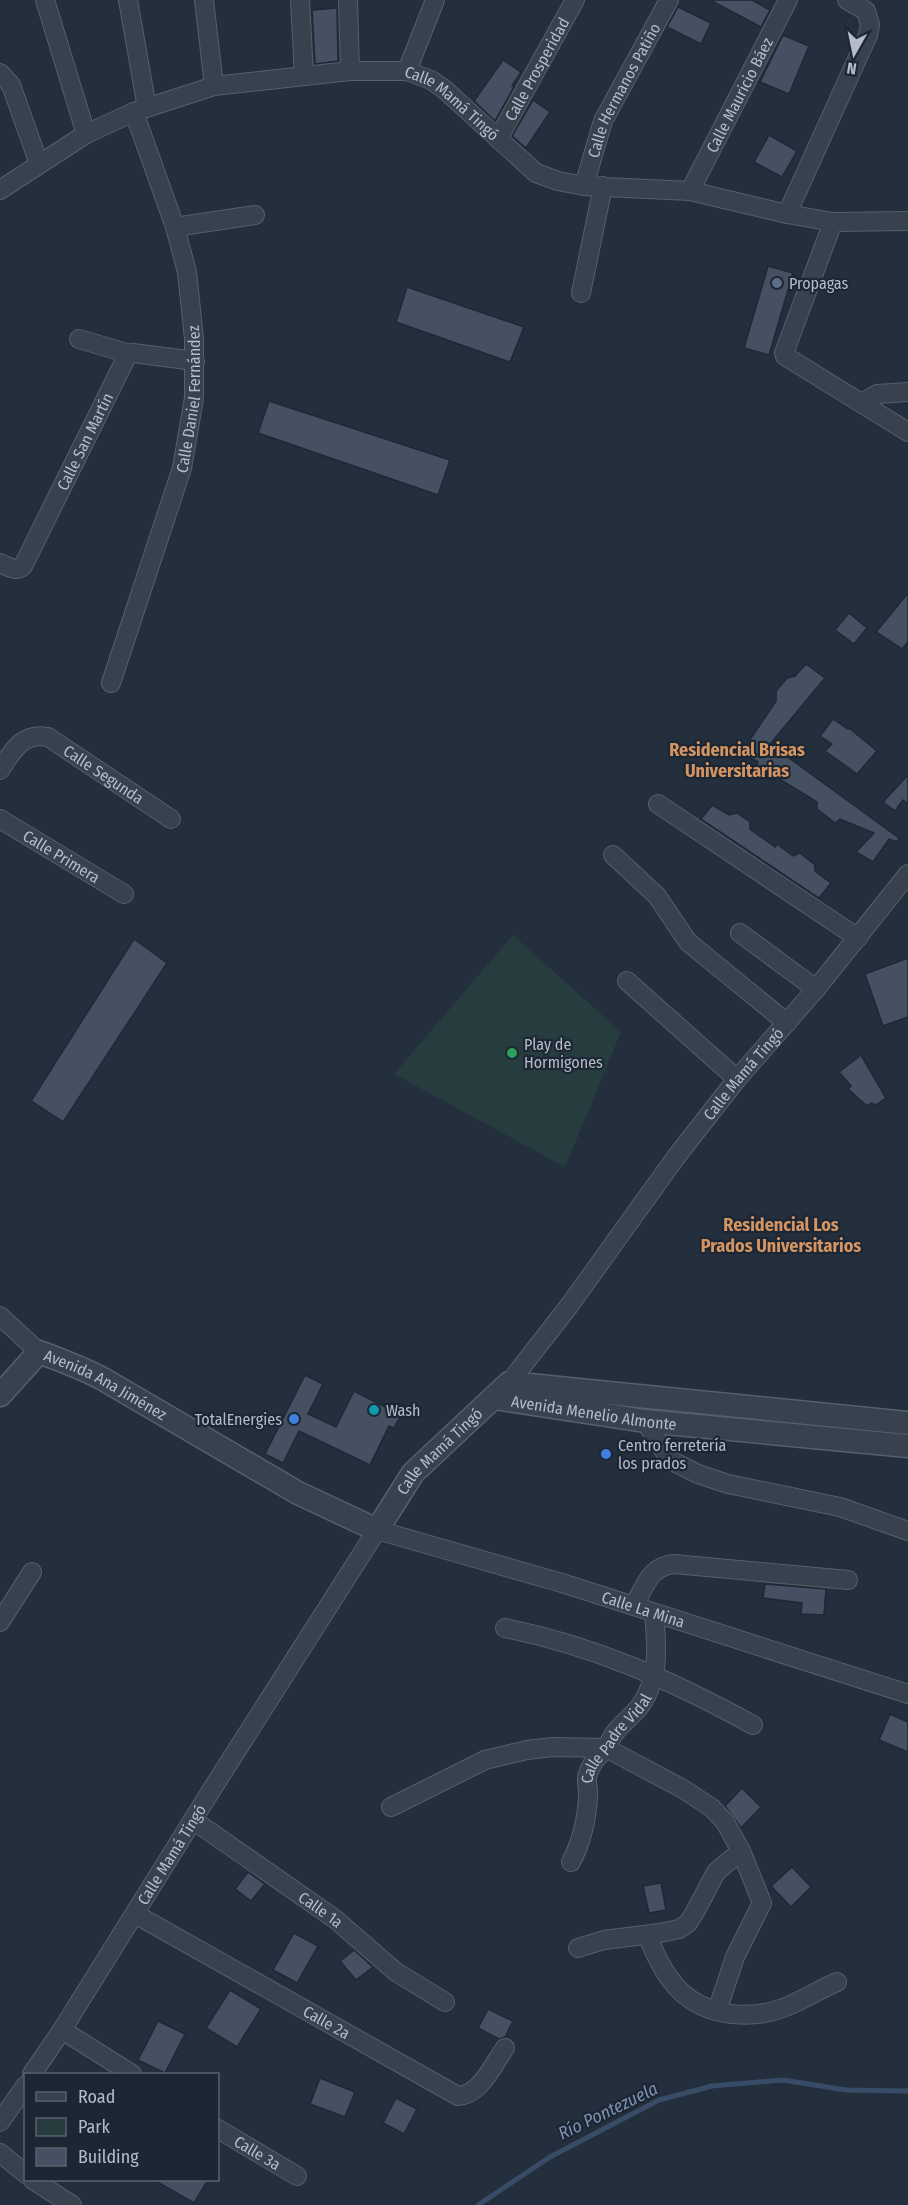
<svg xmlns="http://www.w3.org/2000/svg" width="908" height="2205" viewBox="0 0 908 2205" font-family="'Fira Sans Condensed',sans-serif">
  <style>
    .green { fill: #263c3f }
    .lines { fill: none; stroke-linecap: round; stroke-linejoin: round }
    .stream { stroke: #394c67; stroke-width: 5 }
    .building { fill: #455162; stroke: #1f2835; stroke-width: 1.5 }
    .minor-casing { stroke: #565f6c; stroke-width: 20 }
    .tertiary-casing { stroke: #565f6c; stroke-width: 25 }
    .minor { stroke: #38414e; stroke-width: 18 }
    .tertiary { stroke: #38414e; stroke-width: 22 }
    .service-dot { fill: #5c6f8a; stroke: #1d2633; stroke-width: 2 }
    .leisure-dot { fill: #2e9e5b; stroke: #1d2633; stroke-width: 2 }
    .culture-dot { fill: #0f9aa8; stroke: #1d2633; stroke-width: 2 }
    .shop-dot { fill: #3f7fe0; stroke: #1d2633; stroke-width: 2 }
    .labels { text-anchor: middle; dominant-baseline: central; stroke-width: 4.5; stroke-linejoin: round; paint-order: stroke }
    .street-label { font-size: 16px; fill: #b4bcc9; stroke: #1d2633 }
    .poi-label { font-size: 16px; fill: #b4bcc9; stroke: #1d2633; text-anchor: start }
    .neighbourhood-label { font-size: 18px; font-weight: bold; fill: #d59563; stroke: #1d2633 }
    .water-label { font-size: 18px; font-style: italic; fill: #7c92b1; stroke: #1d2633 }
  </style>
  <rect width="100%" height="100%" fill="#242f3e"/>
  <path class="green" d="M513 935 621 1032 565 1167 394 1074Z"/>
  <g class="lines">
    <path class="stream" d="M478 2205 550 2157 659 2100 712 2086 783 2080 846 2090 908 2091"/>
  </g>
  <g class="building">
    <path d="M710 0H752L770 10 761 27Z"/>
    <path d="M678 7 711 23 701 44 667 27Z"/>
    <path d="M337 8 338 61 315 64 312 10Z"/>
    <path d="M783 35 809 46 789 94 760 82Z"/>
    <path d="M503 60 521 72 512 86 514 87 495 121 474 101Z"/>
    <path d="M533 100 550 112 526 148 512 136Z"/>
    <path d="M769 135 797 151 782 177 754 162Z"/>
    <path d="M768 266 793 273 769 355 744 348Z"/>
    <path d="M407 287 524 327 510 362 396 322Z"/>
    <path d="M269 401 450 460 438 495 258 433Z"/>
    <path d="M908 593V642L902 649 876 632Z"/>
    <path d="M849 613 867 628 854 644 835 630Z"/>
    <path d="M806 664 825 678 770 744 899 838 897 842 889 839 873 862 856 852 874 833 840 819 835 823 817 809V802L778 778 770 780 756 770 758 762 741 753 776 701V691L787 678 795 676Z"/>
    <path d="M833 719 848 729 849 728 877 751 857 774 825 751 832 744 820 736Z"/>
    <path d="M908 775V804L903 800 895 811 883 802Z"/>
    <path d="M712 805 729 815 737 813 750 822V829L775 847 777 844 793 856 800 853 815 865V871L831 883 819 898 701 819Z"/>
    <path d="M134 939 167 963 63 1122 31 1101Z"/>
    <path d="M908 958V1017L883 1026 865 974Z"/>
    <path d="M861 1055 886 1098 876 1105 871 1103 867 1106 848 1089 851 1086 839 1072Z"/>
    <path d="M305 1375 323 1384 308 1414 336 1427 354 1391 401 1415 394 1428 389 1426 370 1465 299 1431 283 1463 265 1454Z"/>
    <path d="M765 1584 826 1589 824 1615 801 1614 802 1603 763 1598Z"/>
    <path d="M890 1714 908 1722V1752L879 1740Z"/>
    <path d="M742 1788 761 1807 741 1828 725 1806Z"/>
    <path d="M792 1867 811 1887 791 1907 771 1886Z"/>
    <path d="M248 1872 265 1884 251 1901 235 1889Z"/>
    <path d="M661 1883 666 1910 649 1913 643 1886Z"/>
    <path d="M294 1933 318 1946 297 1983 273 1970Z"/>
    <path d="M354 1950 373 1967 356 1980 340 1961Z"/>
    <path d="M230 1990 261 2009 237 2047 206 2028Z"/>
    <path d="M488 2009 513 2021 505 2037 499 2039 478 2028Z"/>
    <path d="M158 2021 185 2034 165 2073 138 2060Z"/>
    <path d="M320 2078 355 2092 345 2117 310 2104Z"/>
    <path d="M396 2098 417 2109 404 2134 383 2123Z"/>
    <path d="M154 2180H208L194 2203Z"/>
  </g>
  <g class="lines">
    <g class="minor-casing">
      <g id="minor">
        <path d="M45 0 86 134"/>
        <path d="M128 0 147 108"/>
        <path d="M204 0 214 86"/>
        <path d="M300 0 304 76"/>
        <path d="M348 0 350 71"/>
        <path d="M407 71 435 0"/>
        <path d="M0 73 11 85 39 164"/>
        <path id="s1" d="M498 139 575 0"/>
        <path id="s2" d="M584 186 603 121 669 0"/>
        <path id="s3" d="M0 190 86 134 134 112 214 86 350 71H407L431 80 444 89 536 173 558 181 584 186 690 191 787 214 833 222 908 221"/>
        <path id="s4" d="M690 191 788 0"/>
        <path d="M787 214 868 35 870 25 866 11 847 0"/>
        <path d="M833 222 784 353 785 356 908 432"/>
        <path d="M175 227 255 215"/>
        <path d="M581 293 603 186"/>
        <path d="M79 339 130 354"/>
        <path d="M862 403 877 394 908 392"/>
        <path id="s5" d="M0 563C8 566 16 573 23 566L127 356 133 353 195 361"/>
        <path id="s6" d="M111 683 182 468 194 398V339L187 272 175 227 134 112"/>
        <path id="s7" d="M0 770C13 750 23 732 48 737L171 819"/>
        <path d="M658 804 858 938"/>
        <path id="s8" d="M0 819 124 894"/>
        <path d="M613 855 657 896 688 942 787 1023"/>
        <path d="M740 933 816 989"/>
        <path d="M627 981 737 1079"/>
        <path d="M0 1316 39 1352"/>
        <path id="s9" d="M509 1383 569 1306 676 1157 737 1079 816 989 908 874"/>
        <path d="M645 1421 670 1460 698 1474 728 1484 840 1507 908 1531"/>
        <path d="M634 1606C645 1586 650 1566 674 1564L848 1580"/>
        <path d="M0 1622 32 1572"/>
        <path d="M505 1628C595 1646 673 1681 753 1725"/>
        <path d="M391 1807 485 1760 527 1750 553 1747 606 1748 683 1789 712 1808 725 1822 741 1851 762 1903 735 1957 717 2011"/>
        <path id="s10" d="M193 1820 335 1919 396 1972 445 2002"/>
        <path id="s11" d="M571 1862C582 1841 587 1820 588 1796 589 1788 585 1781 588 1774 592 1760 598 1758 606 1748 610 1742 612 1735 618 1729 625 1721 634 1714 640 1706 660 1679 657 1644 654 1613"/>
        <path id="s12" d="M135 1914 458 2096C480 2095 493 2065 505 2048"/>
        <path d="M647 1935C656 1957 669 1985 690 1999 716 2017 754 2019 783 2008 802 2001 818 1990 837 1982"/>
        <path d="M578 1948 604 1940 660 1933 679 1929 688 1923 695 1912 716 1872 741 1851"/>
        <path d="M62 2030 132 2074"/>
        <path id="s13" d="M32 2074 62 2030 214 1786 377 1530 562 1583 908 1694"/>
        <path d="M0 2122 26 2085"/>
        <path id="s14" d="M218 2129 297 2176"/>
        <path d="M0 2153 26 2174"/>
        <path d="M33 2180 72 2205"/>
      </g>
    </g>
    <g class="tertiary-casing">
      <g id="tertiary">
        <path id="s15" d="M0 1395 39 1352C61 1360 82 1368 103 1379L298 1493 377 1530 413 1473 509 1383 908 1423"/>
        <path id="s16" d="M495 1398 645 1421 908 1446"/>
      </g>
    </g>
    <use href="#minor" class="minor"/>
    <use href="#tertiary" class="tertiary"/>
  </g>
  <circle class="service-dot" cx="777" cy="283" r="6"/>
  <circle class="leisure-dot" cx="512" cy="1053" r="6"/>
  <circle class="culture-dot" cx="374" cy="1410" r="6"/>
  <g class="shop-dot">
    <circle cx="294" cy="1419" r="6"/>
    <circle cx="606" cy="1454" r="6"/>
  </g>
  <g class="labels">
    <g class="street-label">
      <text stroke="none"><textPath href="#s1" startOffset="80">Calle Prosperidad</textPath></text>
      <text stroke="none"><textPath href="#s2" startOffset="104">Calle Hermanos Patiño</textPath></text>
      <text stroke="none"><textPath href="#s4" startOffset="108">Calle Mauricio Báez</textPath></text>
      <text stroke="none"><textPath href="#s3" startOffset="489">Calle Mamá Tingó</textPath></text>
      <text stroke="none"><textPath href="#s6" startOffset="296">Calle Daniel Fernández</textPath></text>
      <text stroke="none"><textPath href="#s5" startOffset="164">Calle San Martín</textPath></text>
      <text stroke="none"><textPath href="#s7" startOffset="130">Calle Segunda</textPath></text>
      <text stroke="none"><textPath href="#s8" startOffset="72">Calle Primera</textPath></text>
      <text stroke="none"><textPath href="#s9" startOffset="388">Calle Mamá Tingó</textPath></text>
      <text stroke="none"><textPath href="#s15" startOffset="132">Avenida Ana Jiménez</textPath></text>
      <text stroke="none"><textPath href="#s16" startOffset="100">Avenida Menelio Almonte</textPath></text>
      <text stroke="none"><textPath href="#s15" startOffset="542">Calle Mamá Tingó</textPath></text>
      <text stroke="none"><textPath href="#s13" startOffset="922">Calle La Mina</textPath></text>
      <text stroke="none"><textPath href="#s11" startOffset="136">Calle Padre Vidal</textPath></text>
      <text stroke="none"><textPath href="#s13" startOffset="260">Calle Mamá Tingó</textPath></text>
      <text stroke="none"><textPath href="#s10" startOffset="156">Calle 1a</textPath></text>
      <text stroke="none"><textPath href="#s12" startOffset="220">Calle 2a</textPath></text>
      <text stroke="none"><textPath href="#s14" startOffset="46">Calle 3a</textPath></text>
    </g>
    <g class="poi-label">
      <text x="789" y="283">Propagas</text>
      <text x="524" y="1044">Play de<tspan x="524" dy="18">Hormigones</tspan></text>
      <text x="386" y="1410">Wash</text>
      <text x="282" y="1419" text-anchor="end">TotalEnergies</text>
      <text x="618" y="1445">Centro ferretería<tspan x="618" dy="18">los prados</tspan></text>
    </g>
    <g class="neighbourhood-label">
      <text x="737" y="750">Residencial Brisas<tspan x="737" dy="21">Universitarias</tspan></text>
      <text x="781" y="1225">Residencial Los<tspan x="781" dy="21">Prados Universitarios</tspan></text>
    </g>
    <g class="water-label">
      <text transform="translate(608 2111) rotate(-26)">Río Pontezuela</text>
    </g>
  </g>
  <rect x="24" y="2073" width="195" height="108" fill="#1d2633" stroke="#59626f" stroke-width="1.5"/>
  <rect x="36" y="2092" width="30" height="9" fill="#38414e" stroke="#59626f" stroke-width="1.5"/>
  <text x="78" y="2103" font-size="18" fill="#b4bcc9">Road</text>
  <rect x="36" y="2118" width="30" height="18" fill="#263c3f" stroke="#59626f" stroke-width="1.5"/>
  <text x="78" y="2133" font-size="18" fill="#b4bcc9">Park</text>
  <rect x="36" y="2148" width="30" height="18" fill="#455162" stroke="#59626f" stroke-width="1.5"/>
  <text x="78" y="2163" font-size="18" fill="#b4bcc9">Building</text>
  <g transform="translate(854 54) rotate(189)" stroke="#1d2633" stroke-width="4.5" paint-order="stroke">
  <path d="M0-4.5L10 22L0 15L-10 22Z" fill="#b4bcc9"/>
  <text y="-9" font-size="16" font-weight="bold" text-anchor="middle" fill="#b4bcc9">N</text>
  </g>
</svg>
